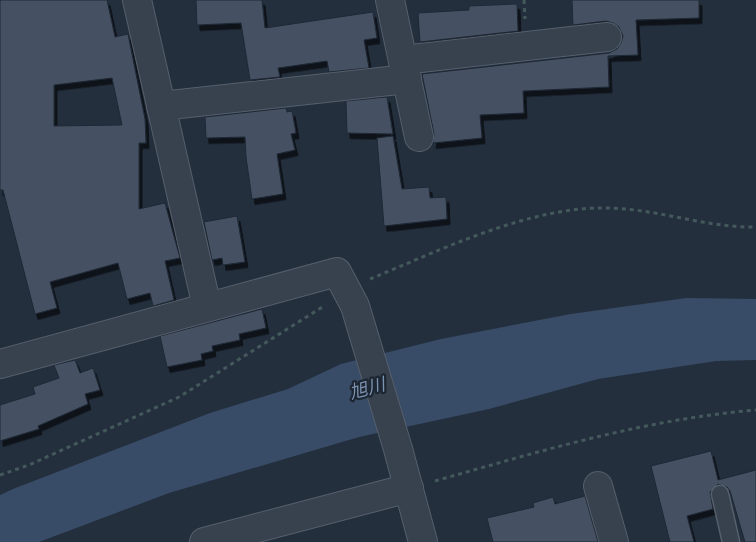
<svg xmlns="http://www.w3.org/2000/svg" width="756" height="542" viewBox="0 0 756 542" font-family="'Space Grotesk','Noto Sans JP',sans-serif">
  <style>
    .water { fill: #394c67 }
    .building { fill: #455162; stroke: #1f2835; fill-rule: evenodd; filter: url(#shadow) }
    .lines { fill: none; stroke-linecap: round; stroke-linejoin: round }
    .service-casing { stroke: #565f6c; stroke-width: 19 }
    .minor-casing { stroke: #565f6c; stroke-width: 30 }
    .path { stroke: #44595c; stroke-width: 3; stroke-dasharray: 4 4; stroke-linecap: butt }
    .service { stroke: #38414e; stroke-width: 16 }
    .minor { stroke: #38414e; stroke-width: 28 }
    .labels { text-anchor: middle; dominant-baseline: central; stroke-width: 4.5; stroke-linejoin: round; paint-order: stroke }
    .water-label { font-size: 18px; font-style: italic; fill: #7c92b1; stroke: #1d2633 }
  </style>
  <defs>
    <filter id="shadow"><feDropShadow dx="3" dy="5.5" stdDeviation="0" flood-color="#0009"/></filter>
  </defs>
  <rect width="100%" height="100%" fill="#242f3e"/>
  <path class="water" d="M686 298 756 299V360L716 361 598 379 489 409 359 437 169 493 39 542H0V495L13 489 210 413 288 389 341 364 441 339 571 314Z"/>
  <g class="building">
    <path d="M0 0H107L115 37 128 34 145 119 146 143H139V209L165 203 180 258 165 261 174 300 153 306 150 293 127 299 118 263 50 282 57 308 35 314 3 190H0ZM112 78 122 125 54 126V85Z"/>
    <path d="M196 0H262L265 28 373 12 377 38 364 40 369 68 329 72 327 61 278 68 280 77 250 80 241 23 197 25Z"/>
    <path d="M572 0H699V18L636 20 638 55 608 56 609 87 523 91 524 113 480 115 482 138 433 143 434 134 422 74 609 53 617 49 621 43 623 36 619 27 613 23 606 21 573 25Z"/>
    <path d="M517 4 518 31 420 42 418 13 469 10V6Z"/>
    <path d="M387 97 393 134 347 133 346 101Z"/>
    <path d="M286 108 287 112 292 111 296 133 291 134 295 150 277 154 283 194 252 199 246 157 245 137 206 138 205 117Z"/>
    <path d="M393 136 402 189 429 187 430 198 446 197 447 219 384 226 377 138Z"/>
    <path d="M237 216 245 262 223 265 222 258 212 260 204 222Z"/>
    <path d="M262 309 266 328 239 334 240 340 212 346 213 351 201 354 202 360 167 367 160 336Z"/>
    <path d="M75 360 80 373 93 368 100 390 85 394 88 404 38 426 39 429 0 441V405L35 394 33 387 59 378 54 365Z"/>
    <path d="M711 451 718 480 756 470V542H745L730 491 727 487 718 484 710 492 713 509 687 516 694 542H670L651 466Z"/>
    <path d="M585 496 598 542H493L487 518 534 507 533 503 553 497 555 504Z"/>
  </g>
  <g class="lines">
    <g class="service-casing">
      <path id="service" d="M720 494 731 542"/>
    </g>
    <g class="minor-casing">
      <g id="minor">
        <path d="M137 0 207 307"/>
        <path d="M390 0 419 137"/>
        <path d="M403 60 607 37"/>
        <path d="M161 106 407 79"/>
        <path d="M0 364 337 272 355 306 398 449 423 542"/>
        <path d="M598 486 614 542"/>
        <path d="M204 542 409 488"/>
      </g>
    </g>
    <g class="path">
      <path d="M524 0 525 19"/>
      <path d="M370 279C441 250 528 207 605 208 656 208 705 228 756 227"/>
      <path d="M0 475 29 465 179 397 324 306"/>
      <path d="M435 481C541 451 646 419 756 410"/>
    </g>
    <use href="#service" class="service"/>
    <use href="#minor" class="minor"/>
  </g>
  <g class="labels">
    <g class="water-label">
      <text transform="translate(367 388) rotate(-15)">旭川</text>
    </g>
  </g>
</svg>
